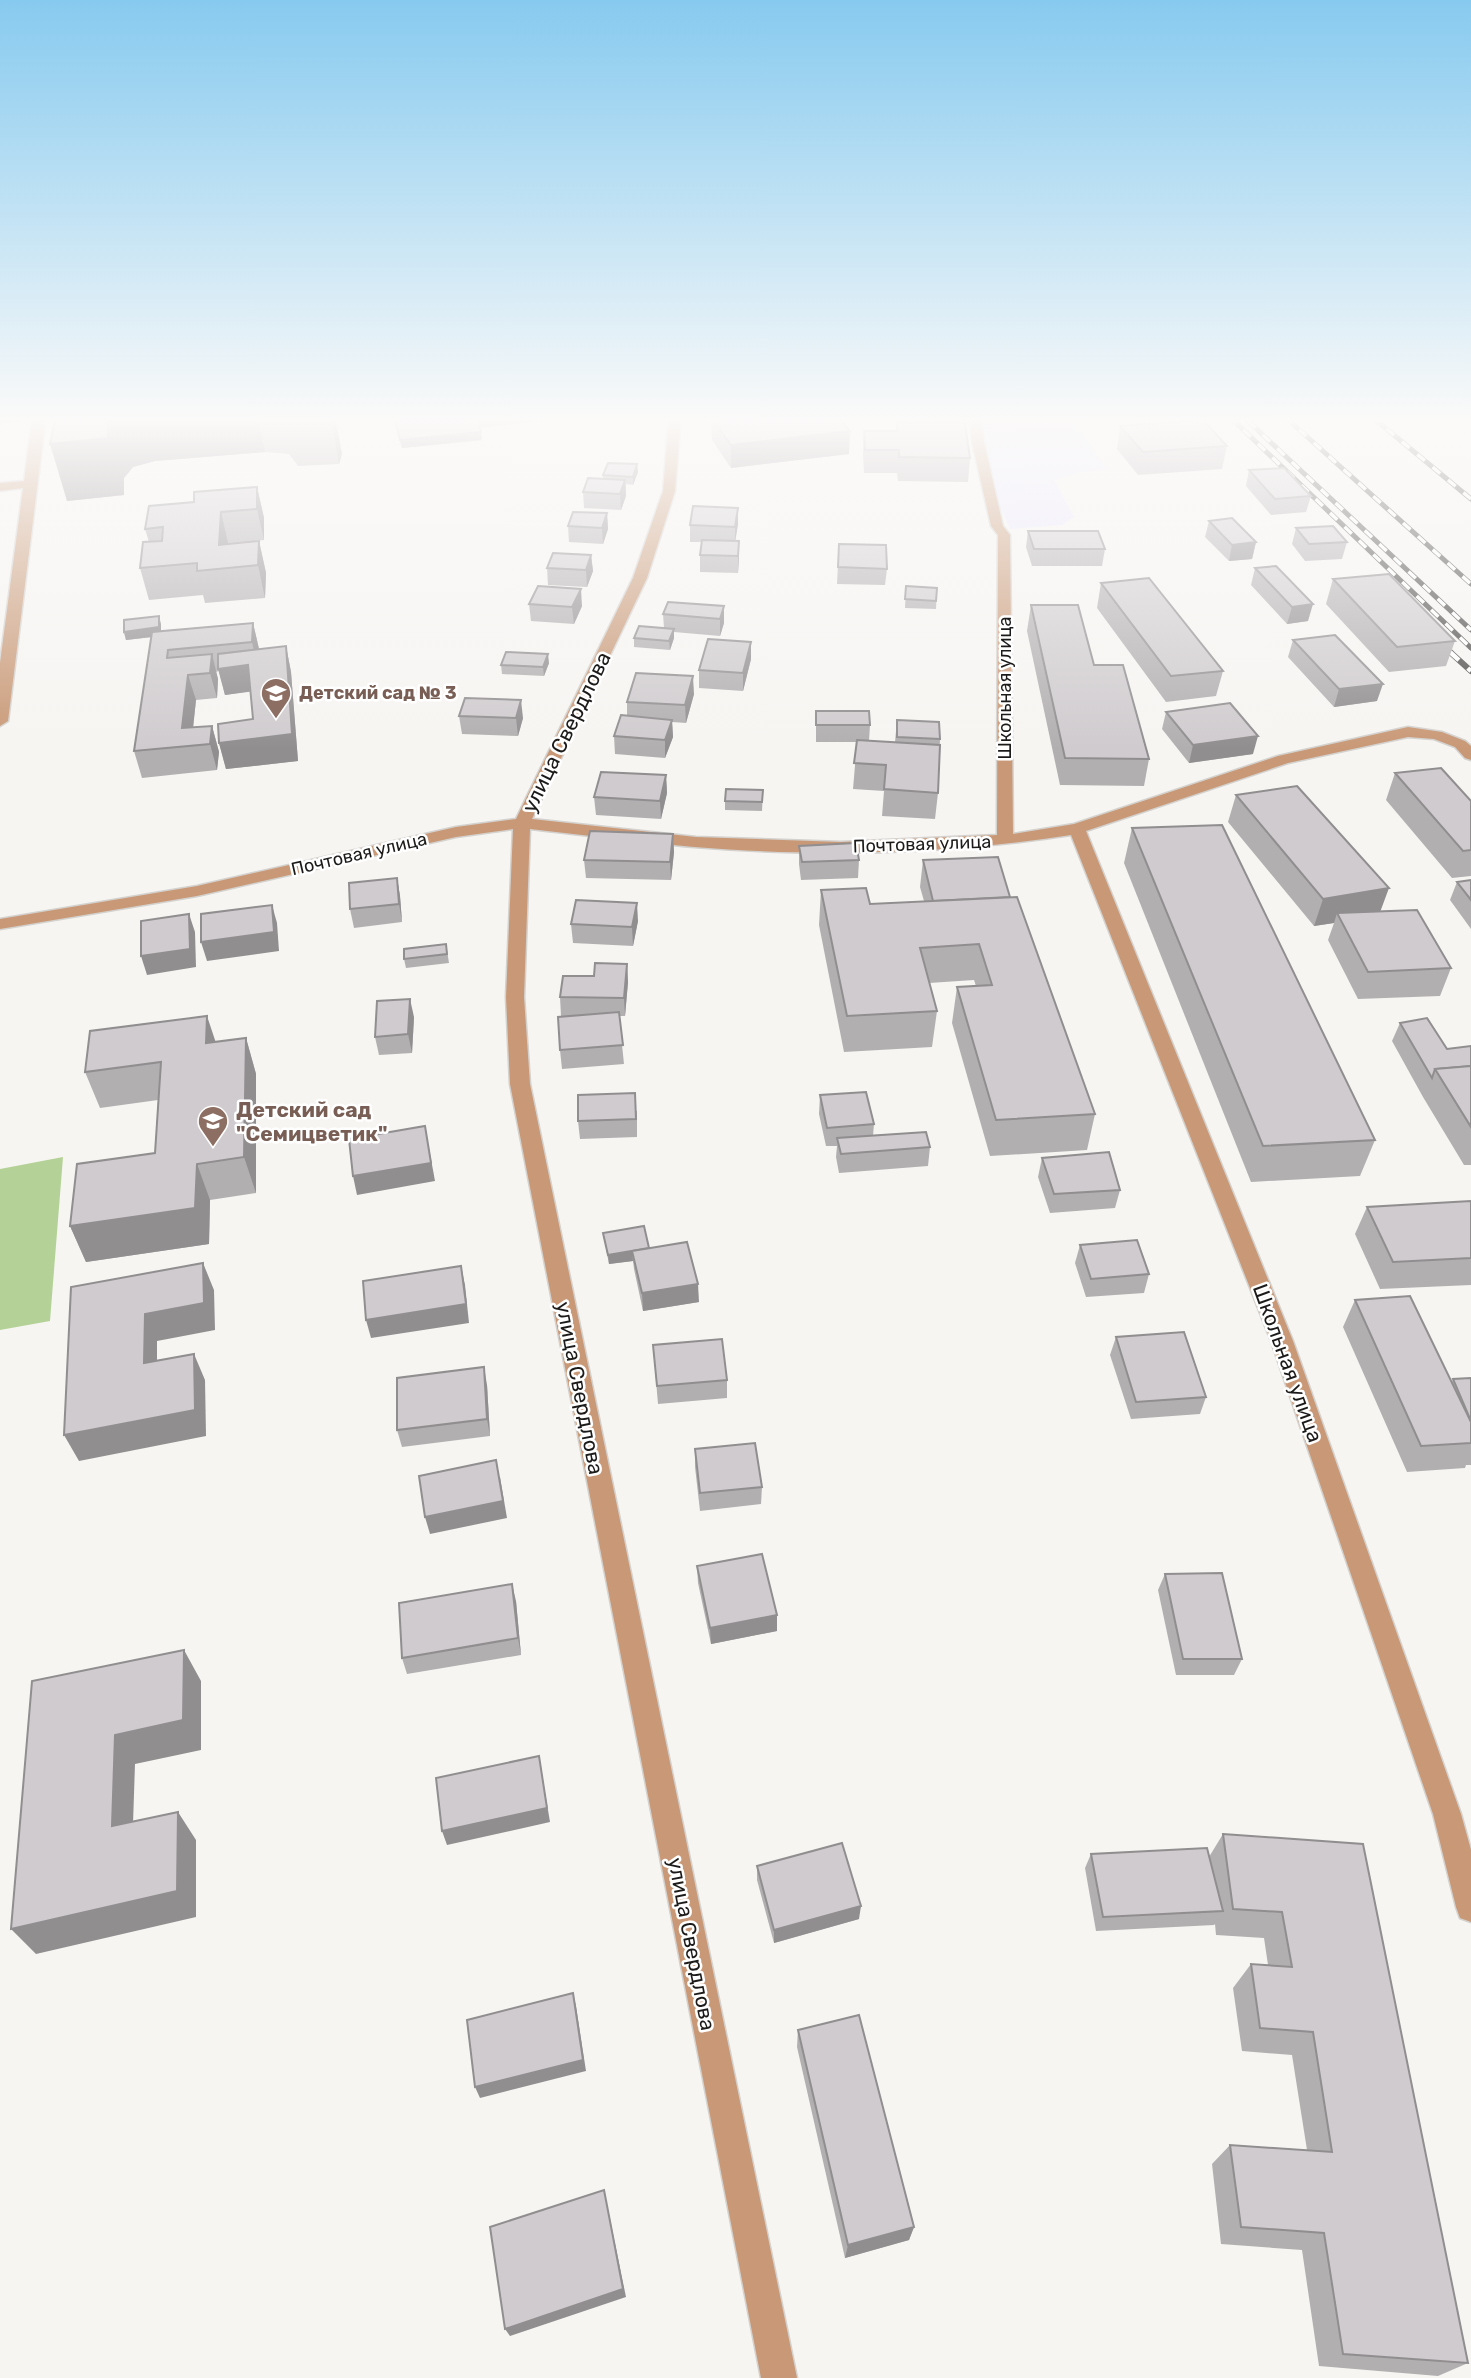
<svg xmlns="http://www.w3.org/2000/svg" width="1471" height="2378" viewBox="0 0 1471 2378" font-family="Rubik,sans-serif">
  <style>
    .commercial { fill: #ebe8fe }
    .green { fill: #b4d297 }
    .lines { fill: none; stroke-linecap: round; stroke-linejoin: round }
    .minor-casing { stroke: #d4d2cf; stroke-width: 3 }
    .minor { fill: #c99977; fill-rule: evenodd }
    .rail-far1-casing { stroke: #4d4c4a; stroke-width: 5 }
    .rail-casing { stroke: #4d4c4a; stroke-width: 6 }
    .rail-far1 { stroke: #fff; stroke-width: 3.5; stroke-dasharray: 10; stroke-linecap: butt }
    .rail { stroke: #fff; stroke-width: 4.5; stroke-dasharray: 12; stroke-linecap: butt }
    .wall { fill: #b2afb1 }
    .shaded-wall { fill: #918e90 }
    .building { fill: #cfcbce; stroke: #918e90; stroke-width: 2 }
    .labels { text-anchor: middle; dominant-baseline: central; stroke-width: 5; stroke-linejoin: round; paint-order: stroke }
    .far-street-label { font-size: 18px; fill: #1c1b1a; stroke: #fff }
    .far-education-label { font-size: 18px; font-weight: bold; fill: #785e54; stroke: #fff; text-anchor: start }
    .street-label { font-size: 21px; fill: #1c1b1a; stroke: #fff }
    .education-label { font-size: 21px; font-weight: bold; fill: #785e54; stroke: #fff; text-anchor: start }
  </style>
  <rect width="100%" height="100%" fill="#f7f5f2"/>
  <path class="commercial" d="M978 416H1070L1106 469 1081 472 1054 480 1074 517 1062 525 1010 529 992 489Z"/>
  <path class="green" d="M63 1157 50 1321 0 1330V1169Z"/>
  <g class="lines">
    <g class="minor-casing">
      <g id="minor">
        <path d="M46 416 8 721 0 726V663L23 488 0 491V483L24 481 32 420 0 423V417Z"/>
        <path d="M669 416H681L675 491 647 578 532 819 696 837 841 842 997 835 998 535 991 526 972 442 969 416H981L984 442 1003 526 1010 535 1013 834 1074 824 1278 756 1408 727 1442 732 1465 741 1471 746V760L1465 758 1455 747 1434 739 1408 737 1288 763 1086 831 1293 1341 1461 1814 1471 1850V1922L1460 1918 1456 1907 1433 1814 1271 1341 1071 835C948 854 818 857 694 847 639 842 585 835 530 829L524 997 530 1084 797 2378H761L510 1084 506 997 513 829 456 837 197 896 0 929V919L197 886 456 827 516 819 633 578 663 491Z"/>
      </g>
    </g>
    <use href="#minor" class="minor"/>
    <g class="rail-far1-casing">
      <g id="rail-far1">
        <path d="M1229 416 1471 648"/>
        <path d="M1284 416 1471 584"/>
        <path d="M1371 416 1471 499"/>
        <path d="M1248 421 1471 630"/>
        <path d="M1438 640 1452 653"/>
      </g>
    </g>
    <g class="rail-casing">
      <path id="rail" d="M1450 652 1471 671"/>
    </g>
    <use href="#rail-far1" class="rail-far1"/>
    <use href="#rail" class="rail"/>
  </g>
  <g class="wall">
    <path d="M56 416H335L342 454 339 464 298 466 289 454 265 452 155 461 133 467 124 478V495L67 501Z"/>
    <path d="M393 416H591L480 427 482 440 402 448Z"/>
    <path d="M932 416H967L968 418 966 434 970 458 968 482 898 481 897 473H864L863 454 864 431H896L897 422 933 423Z"/>
    <path d="M711 417 849 454 731 468 712 440Z"/>
    <path d="M1120 426 1227 446 1222 469 1138 475 1117 449Z"/>
    <path d="M637 464 638 472 633 485 626 484V496L621 510 584 508 583 492 603 479V475Z"/>
    <path d="M1249 470 1311 496 1306 512 1271 515 1246 486Z"/>
    <path d="M257 487 264 518V540L228 544 259 541 266 573 265 598 205 603 203 595 149 600 140 568 149 542 145 529 194 502Z"/>
    <path d="M607 513 608 529 603 544 569 542 568 526Z"/>
    <path d="M1209 521 1256 542 1252 559 1229 561 1205 537Z"/>
    <path d="M738 524 735 541 739 558 738 573 700 572V555L702 542H690V525Z"/>
    <path d="M1296 528 1347 542 1342 559 1305 561 1292 544Z"/>
    <path d="M1028 531 1105 549 1102 566H1032L1026 547Z"/>
    <path d="M839 544 887 569 885 585 837 584Z"/>
    <path d="M591 555 593 571 587 587 548 585 547 568Z"/>
    <path d="M1255 568 1308 621 1287 624 1251 585Z"/>
    <path d="M1333 579 1455 641 1446 666 1389 672 1326 604Z"/>
    <path d="M1101 583 1223 671 1216 696 1166 702 1097 608Z"/>
    <path d="M906 586 937 588 936 609 905 608Z"/>
    <path d="M529 604 582 606 574 624 531 621Z"/>
    <path d="M1031 605 1094 665 1149 759 1144 786 1060 785 1027 631Z"/>
    <path d="M724 606V623L720 636 674 632V638L670 650 634 647V638L664 628 663 614Z"/>
    <path d="M159 616 161 631 253 623 259 649 286 646 291 672 298 761 226 769 219 743 253 719 251 691 225 695 219 671 216 672 218 679 217 698 196 700 193 728 212 726 219 752 217 770 142 778 134 751 151 637 126 640 124 632Z"/>
    <path d="M1293 640 1377 701 1334 707 1288 657Z"/>
    <path d="M751 642V659L743 691 699 688V670Z"/>
    <path d="M549 663 544 676 502 674 501 665Z"/>
    <path d="M694 694 686 723 672 722 673 737 665 758 615 754 614 736 627 716V702Z"/>
    <path d="M816 711 870 725 869 741 895 742 897 720 940 739 938 793 935 819 882 816 884 791 853 789 857 742H816Z"/>
    <path d="M1166 712 1253 754 1189 763 1162 729Z"/>
    <path d="M459 716 523 718 518 736 462 734Z"/>
    <path d="M1395 773 1471 801V876L1452 878 1386 800Z"/>
    <path d="M666 775 667 793 661 819 596 815 594 797Z"/>
    <path d="M763 790 762 811 725 810V801Z"/>
    <path d="M1236 795 1451 968 1440 996 1358 999 1328 940 1334 923 1314 926 1228 822Z"/>
    <path d="M1132 828 1375 1140 1360 1176 1251 1182 1124 863Z"/>
    <path d="M673 834 674 852 671 880 586 878 584 860Z"/>
    <path d="M799 846 859 860 858 878 801 880 799 864Z"/>
    <path d="M923 860 1010 897 1095 1114 1087 1150 990 1156 952 1023 957 987 976 986 974 980 929 983 937 1011 932 1047 844 1052 819 925 821 890 870 904 924 901 920 887Z"/>
    <path d="M397 878 400 896 402 922 354 928 350 909Z"/>
    <path d="M1471 880V929L1450 900 1457 882Z"/>
    <path d="M638 921 633 946 573 943 571 924Z"/>
    <path d="M446 944 449 963 406 968 404 959Z"/>
    <path d="M627 964 628 982 625 1016H619L624 1064 562 1069 560 1050 561 1016 560 997 594 976Z"/>
    <path d="M414 1017 412 1053 379 1055 375 1037Z"/>
    <path d="M1400 1023 1447 1049 1471 1046V1165H1464L1423 1097 1392 1041Z"/>
    <path d="M246 1038 256 1074V1193L210 1200 209 1244 86 1262 70 1226 155 1153 158 1100 100 1108 85 1072 216 1042Z"/>
    <path d="M820 1095 874 1124 873 1136 930 1147 928 1166 839 1173 836 1157 837 1146H826L819 1114Z"/>
    <path d="M637 1111V1137L580 1139 578 1121Z"/>
    <path d="M1042 1158 1120 1190 1115 1208 1050 1213 1038 1177Z"/>
    <path d="M1471 1201V1285L1380 1289 1355 1234 1367 1207Z"/>
    <path d="M603 1233 649 1248 699 1302 643 1311 634 1269 633 1261 609 1264Z"/>
    <path d="M1080 1245 1149 1274 1144 1293 1086 1297 1075 1263Z"/>
    <path d="M1355 1300 1452 1382 1453 1379 1471 1378V1465H1466L1465 1468 1407 1472 1343 1327Z"/>
    <path d="M1116 1337 1206 1397 1200 1414 1131 1419 1110 1355Z"/>
    <path d="M653 1345 727 1380V1398L658 1404Z"/>
    <path d="M487 1385 490 1436 402 1447 397 1430Z"/>
    <path d="M695 1449 762 1487 761 1504 700 1511 695 1467Z"/>
    <path d="M697 1566 777 1615V1631L711 1644 698 1583Z"/>
    <path d="M1165 1574 1242 1659 1234 1675H1176L1158 1590Z"/>
    <path d="M516 1601 521 1655 407 1674 402 1658Z"/>
    <path d="M1223 1834 1363 1844 1468 2363 1438 2376 1319 2366 1302 2250 1221 2244 1212 2164 1230 2145 1307 2150 1292 2055 1242 2051 1233 1988 1251 1964 1268 1965 1264 1938 1216 1935 1215 1924 1214 1925 1096 1931 1085 1868 1091 1854 1209 1857Z"/>
    <path d="M757 1866 859 1919 774 1943 757 1880Z"/>
    <path d="M798 2030 914 2227 909 2240 845 2258 797 2047Z"/>
  </g>
  <g class="shaded-wall">
    <path d="M113 416H257L265 452 155 461 133 467 124 478V495L67 501 50 444Z"/>
    <path d="M331 416H335L342 454 339 464Z"/>
    <path d="M514 416H591L478 428 477 420Z"/>
    <path d="M1036 416H1072L1071 418 1035 421Z"/>
    <path d="M850 431 849 454 731 468V445Z"/>
    <path d="M481 432 482 440 402 448 400 440Z"/>
    <path d="M637 464 638 472 633 485V477Z"/>
    <path d="M625 480 626 496 621 510 620 494Z"/>
    <path d="M257 487 264 518V540L257 509Z"/>
    <path d="M738 508V524L735 543V527Z"/>
    <path d="M221 512 228 543 227 568 219 545Z"/>
    <path d="M607 513 608 529 603 544 602 528Z"/>
    <path d="M259 541 266 573 265 598 258 565Z"/>
    <path d="M739 541V558L738 573V556Z"/>
    <path d="M1256 542 1252 559 1229 561 1232 545Z"/>
    <path d="M591 555 593 571 587 587 586 570Z"/>
    <path d="M581 589 582 606 574 624 572 607Z"/>
    <path d="M1313 604 1308 621 1287 624 1292 607Z"/>
    <path d="M724 606V623L720 636V619Z"/>
    <path d="M159 616 161 624V636L126 640 124 632Z"/>
    <path d="M253 623 259 649 258 668 252 642Z"/>
    <path d="M674 629V638L670 650 669 641Z"/>
    <path d="M751 642V659L743 691V673Z"/>
    <path d="M286 646 291 672 298 761 226 769 219 743 292 734Z"/>
    <path d="M212 654 218 679 217 698 210 673Z"/>
    <path d="M548 654 549 663 544 676 543 667Z"/>
    <path d="M248 665 255 691 225 695 218 669Z"/>
    <path d="M188 675 196 700 191 746 182 728Z"/>
    <path d="M693 676 694 694 686 723 685 705Z"/>
    <path d="M1383 684 1377 701 1334 707 1339 689Z"/>
    <path d="M521 700 523 718 518 736 516 718Z"/>
    <path d="M672 720 673 737 665 758V740Z"/>
    <path d="M212 726 219 752 217 770 210 744Z"/>
    <path d="M1258 736 1253 754 1189 763 1193 745Z"/>
    <path d="M666 775 667 793 661 819 660 801Z"/>
    <path d="M673 834 674 852 671 880 670 862Z"/>
    <path d="M397 878 400 896 402 922 399 904Z"/>
    <path d="M1389 888 1379 915 1337 913 1334 923 1314 926 1323 899Z"/>
    <path d="M637 903 638 921 633 946 632 927Z"/>
    <path d="M272 905 277 923 279 951 207 961 201 942Z"/>
    <path d="M189 914 195 932 196 967 147 975 141 956Z"/>
    <path d="M627 964 628 982 625 1016 624 998Z"/>
    <path d="M410 999 414 1017 412 1053 408 1034Z"/>
    <path d="M207 1016 219 1052 206 1043Z"/>
    <path d="M246 1038 256 1074V1193L244 1157Z"/>
    <path d="M425 1126 435 1181 357 1195 353 1176Z"/>
    <path d="M197 1164 210 1200 209 1244 86 1262 70 1226Z"/>
    <path d="M632 1251 633 1261 609 1264 608 1255Z"/>
    <path d="M203 1263 214 1290 215 1330 157 1341V1390L144 1363 145 1314Z"/>
    <path d="M461 1266 465 1285 469 1323 371 1338 366 1320Z"/>
    <path d="M698 1284 699 1302 643 1311 642 1293Z"/>
    <path d="M194 1354 205 1380 206 1436 79 1461 64 1435Z"/>
    <path d="M484 1367 487 1385 490 1436 487 1419Z"/>
    <path d="M500 1477 507 1518 430 1534 425 1517Z"/>
    <path d="M512 1584 516 1601 521 1655 518 1638Z"/>
    <path d="M777 1615V1631L711 1644 710 1628Z"/>
    <path d="M184 1650 201 1681V1750L135 1764 132 1854 112 1826 115 1735Z"/>
    <path d="M539 1756 550 1822 447 1845 442 1831Z"/>
    <path d="M178 1812 196 1840V1917L36 1954 11 1929Z"/>
    <path d="M861 1906 859 1919 774 1943V1930Z"/>
    <path d="M573 1993 576 2006 586 2071 480 2098 475 2087Z"/>
    <path d="M604 2190 626 2297 510 2336 505 2329Z"/>
    <path d="M914 2227 909 2240 845 2258 848 2245Z"/>
  </g>
  <g class="building">
    <path d="M56 416H113L108 421V438L50 444Z"/>
    <path d="M394 416H514L477 420 481 432 400 440Z"/>
    <path d="M722 416H837L850 431 731 445 711 417Z"/>
    <path d="M938 416H967L968 418 939 419Z"/>
    <path d="M1203 420 1227 446 1143 452 1120 426Z"/>
    <path d="M897 422 965 423 970 458 899 457V450H865L864 431H897Z"/>
    <path d="M608 463 637 464 633 477 603 475Z"/>
    <path d="M1284 468 1311 496 1275 499 1249 470Z"/>
    <path d="M588 478 625 480 620 494 583 492Z"/>
    <path d="M257 487V509L221 512 219 545 259 541 258 565 197 571V563L140 568 143 542 162 541 163 527 145 529 149 506 194 502V492Z"/>
    <path d="M693 506 738 508 735 527 690 525Z"/>
    <path d="M573 512 607 513 602 528 568 526Z"/>
    <path d="M1232 518 1256 542 1232 545 1209 521Z"/>
    <path d="M1333 526 1347 542 1309 544 1296 528Z"/>
    <path d="M1028 531H1098L1105 549H1034Z"/>
    <path d="M702 540 739 541 738 556 700 555Z"/>
    <path d="M839 544 886 545 887 569 838 567Z"/>
    <path d="M553 553 591 555 586 570 547 568Z"/>
    <path d="M1276 566 1313 604 1292 607 1255 568Z"/>
    <path d="M1389 574 1455 641 1397 647 1333 579Z"/>
    <path d="M1149 578 1223 671 1171 676 1101 583Z"/>
    <path d="M538 586 581 589 572 607 529 604Z"/>
    <path d="M906 586 937 588 936 601 905 599Z"/>
    <path d="M668 602 724 606 720 619 663 614Z"/>
    <path d="M1031 605H1078L1094 665H1123L1149 759 1065 758Z"/>
    <path d="M159 616V627L124 632V620Z"/>
    <path d="M253 623 252 642 168 650 167 658 212 654 210 673 188 675 182 728 212 726 210 744 134 751 152 632Z"/>
    <path d="M639 626 674 629 669 641 634 638Z"/>
    <path d="M1335 635 1383 684 1339 689 1293 640Z"/>
    <path d="M708 639 751 642 743 673 699 670Z"/>
    <path d="M286 646 292 734 219 743 218 724 253 719 248 665 218 669V654Z"/>
    <path d="M506 652 548 654 543 667 501 665Z"/>
    <path d="M636 673 693 676 685 705 627 702Z"/>
    <path d="M465 698 521 700 516 718 459 716Z"/>
    <path d="M1230 703 1258 736 1193 745 1166 712Z"/>
    <path d="M816 711H869L870 725H816Z"/>
    <path d="M621 715 672 720 665 740 614 736Z"/>
    <path d="M897 720 939 722 940 739 897 737Z"/>
    <path d="M857 740 940 745 938 793 884 789 886 765 854 763Z"/>
    <path d="M1441 768 1471 801V850L1463 851 1395 773Z"/>
    <path d="M601 772 666 775 660 801 594 797Z"/>
    <path d="M1297 786 1389 888 1323 899 1236 795Z"/>
    <path d="M726 789 763 790 762 802 725 801Z"/>
    <path d="M1222 825 1375 1140 1263 1146 1132 828Z"/>
    <path d="M590 831 673 834 670 862 584 860Z"/>
    <path d="M856 843 859 860 802 862 799 846Z"/>
    <path d="M998 857 1010 897 933 901 923 860Z"/>
    <path d="M397 878 399 904 350 909 349 883Z"/>
    <path d="M1471 880V900L1457 882Z"/>
    <path d="M866 888 870 904 1017 897 1095 1114 996 1120 957 987 992 985 979 944 920 948 937 1011 847 1016 821 890Z"/>
    <path d="M576 900 637 903 632 927 571 924Z"/>
    <path d="M272 905 274 932 201 942V914Z"/>
    <path d="M1417 910 1451 968 1368 972 1337 913Z"/>
    <path d="M189 914 190 949 141 956V921Z"/>
    <path d="M446 944 447 954 404 959V949Z"/>
    <path d="M595 963 627 964 624 998 560 997 563 976H594Z"/>
    <path d="M410 999 408 1034 375 1037 377 1001Z"/>
    <path d="M619 1012 623 1045 560 1050 558 1017Z"/>
    <path d="M207 1016 206 1043 246 1038 244 1157 197 1164 195 1208 70 1226 77 1164 155 1153 161 1062 85 1072 90 1031Z"/>
    <path d="M1427 1018 1447 1049 1471 1046V1066L1435 1069 1432 1078 1400 1023Z"/>
    <path d="M1471 1066V1127L1435 1069Z"/>
    <path d="M866 1092 874 1124 827 1128 820 1095Z"/>
    <path d="M635 1093 636 1119 578 1121V1095Z"/>
    <path d="M425 1126 431 1163 353 1176 349 1139Z"/>
    <path d="M926 1132 930 1147 841 1154 837 1138Z"/>
    <path d="M1109 1152 1120 1190 1054 1194 1042 1158Z"/>
    <path d="M1471 1201V1258L1393 1262 1367 1207Z"/>
    <path d="M644 1226 649 1248 608 1255 603 1233Z"/>
    <path d="M1137 1240 1149 1274 1091 1279 1080 1245Z"/>
    <path d="M687 1242 698 1284 642 1293 632 1251Z"/>
    <path d="M203 1263 204 1303 145 1314 144 1363 194 1354 195 1410 64 1435 71 1287Z"/>
    <path d="M461 1266 466 1304 366 1320 363 1281Z"/>
    <path d="M1410 1296 1471 1422V1443L1421 1446 1355 1300Z"/>
    <path d="M1184 1332 1206 1397 1136 1402 1116 1337Z"/>
    <path d="M722 1339 727 1380 657 1386 653 1345Z"/>
    <path d="M484 1367 487 1419 397 1430V1378Z"/>
    <path d="M1471 1378V1421L1453 1379Z"/>
    <path d="M755 1443 762 1487 700 1493 695 1449Z"/>
    <path d="M496 1460 503 1501 425 1517 419 1476Z"/>
    <path d="M762 1554 777 1615 710 1628 697 1566Z"/>
    <path d="M1222 1573 1242 1659H1183L1165 1574Z"/>
    <path d="M512 1584 518 1638 402 1658 399 1603Z"/>
    <path d="M184 1650 183 1720 115 1735 112 1826 178 1812 177 1891 11 1929 32 1681Z"/>
    <path d="M539 1756 547 1808 442 1831 436 1778Z"/>
    <path d="M1223 1834 1363 1844 1468 2363 1343 2354 1324 2233 1241 2227 1230 2145 1332 2152 1313 2032 1260 2028 1251 1964 1292 1967 1282 1912 1233 1909Z"/>
    <path d="M842 1843 861 1906 774 1930 757 1866Z"/>
    <path d="M1207 1848 1223 1911 1103 1917 1091 1854Z"/>
    <path d="M573 1993 583 2060 475 2087 467 2020Z"/>
    <path d="M859 2015 914 2227 848 2245 798 2030Z"/>
    <path d="M604 2190 623 2289 505 2329 490 2227Z"/>
  </g>
  <linearGradient id="sky" x2="0" y2="1"><stop stop-color="#87caef"/><stop offset="0.56" stop-color="#fbfaf9"/><stop offset="1" stop-color="#fbfaf9" stop-opacity="0"/></linearGradient>
  <rect width="1471" height="749" fill="url(#sky)"/>
  <defs>
    <g id="school-pin" transform="scale(1.575)"><path d="M0 17L-7.5 6A9.5 9.5 0 1 1 7.5 6Z" fill="#8d6e63" stroke="#fff"/><path d="M0-5L7-2L0 1L-7-2ZM-4 1L0 2.5L4 1V4Q0 6-4 4Z" fill="#fff"/></g>
  </defs>
  <g fill-rule="evenodd">
    <use href="#school-pin" x="276" y="693"/>
    <use href="#school-pin" x="213" y="1121"/>
  </g>
  <g class="labels">
    <g class="far-street-label">
      <text transform="translate(1005 688) rotate(-90)">Школьная улица</text>
      <text transform="translate(922 844) rotate(-2)">Почтовая улица</text>
      <text transform="translate(359 854) rotate(-13)">Почтовая улица</text>
    </g>
    <g class="far-education-label">
      <text x="299" y="693">Детский сад № 3</text>
    </g>
    <g class="street-label">
      <text transform="translate(566 732) rotate(-64)">улица Свердлова</text>
      <text transform="translate(1288 1363) rotate(70)">Школьная улица</text>
      <text transform="translate(580 1388) rotate(79)">улица Свердлова</text>
      <text transform="translate(692 1944) rotate(79)">улица Свердлова</text>
    </g>
    <g class="education-label">
      <text x="236" y="1109">Детский сад<tspan x="236" dy="24">"Семицветик"</tspan></text>
    </g>
  </g>
</svg>
